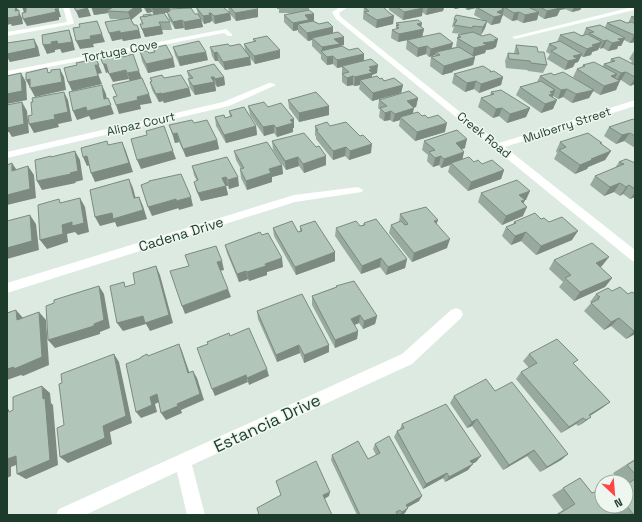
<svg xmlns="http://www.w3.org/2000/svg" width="642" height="522" viewBox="0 0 642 522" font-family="'Space Grotesk',sans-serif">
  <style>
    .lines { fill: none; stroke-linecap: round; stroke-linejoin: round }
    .minor { fill: #fff; fill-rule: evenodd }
    .wall { fill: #98a99f }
    .shaded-wall { fill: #7c8a82 }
    .building { fill: #b1c5b9; stroke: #7c8a82 }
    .labels { text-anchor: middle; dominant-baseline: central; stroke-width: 3; stroke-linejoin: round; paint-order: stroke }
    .far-street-label { font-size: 12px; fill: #1d3b2b; stroke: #edf7ef }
    .street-label { font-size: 14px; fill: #1d3b2b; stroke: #edf7ef }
    .near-street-label { font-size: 17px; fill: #1d3b2b; stroke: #edf7ef }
  </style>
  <rect width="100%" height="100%" fill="#dceae1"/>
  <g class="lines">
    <g class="minor">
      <path d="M63 7H69L74 23 73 24 7 36V32L67 22Z"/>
      <path d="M340 7H348L339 13 341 17 499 143 635 100V106L505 147 635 250V262L631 260 336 19 332 12Z"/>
      <path d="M632 7 634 8V10L515 39 512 37Z"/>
      <path d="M226 29 232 34V36H228L224 33 7 75V71Z"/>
      <path d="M269 83H272L276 85 229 106 7 158V152L223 102Z"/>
      <path d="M358 187 363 190 362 192 295 202 7 293V283L294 195Z"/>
      <path d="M456 308 461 310 463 314 461 318 412 364 192 465 205 515H187L177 472 85 515H56L59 509 402 354 451 310Z"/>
    </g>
  </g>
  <g class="wall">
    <path d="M91 7H141L142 11 131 20 134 25 139 30 141 38 123 41 122 39 112 41 120 19H110L108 13 94 15Z"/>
    <path d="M143 7H169L170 9 195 14H198L196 7 229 12 228 7H256L258 17 236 21 230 14 231 20 215 24 212 21H211V22L204 24 201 19 203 27 185 30 184 28 175 29 169 19 167 13H164L170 22 172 30H162L163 34 145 37 140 24H142L140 17H143V15H154L152 12 147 13Z"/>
    <path d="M277 7H309V10L314 14V21L319 24 333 27V33L344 45 339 46V47L349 50 364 54V60L377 73 372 75V77L403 85 401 93 372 101 359 89 360 85 354 86 353 85 347 86 342 82V67L337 68 333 64 327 65 321 59V55L312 46V40L308 41 298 32V30L293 31 284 22V15L291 13H279V9H277Z"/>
    <path d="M364 7 388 12 394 15 393 24 376 28 363 19Z"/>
    <path d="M389 7H444L443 11 426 15 422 12V16L403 20 389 10Z"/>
    <path d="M452 7H582L580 10 572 12 565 9 560 10 557 16 544 19 538 15 537 20 523 23 517 20 512 21 503 15 500 23 491 25 487 22 485 28 481 35H480L496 47 494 48 493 49 486 50 485 53 474 56 475 57 473 65 453 71V72L442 75 430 66 431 57 435 56V55L429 57 426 54 417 57 406 49 407 40 451 48 457 47 456 46 458 35 462 34 452 33 454 27H452L454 19 483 20 474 15 476 8 467 10 464 7 455 9Z"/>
    <path d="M635 16V42L630 43 624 40 621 46H618L617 49 608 51 603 48H599L598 50 592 52 591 55 583 57 581 56 578 62 575 63 573 67 565 70 547 59 550 54 546 52 549 44 557 42 560 35H583L586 28 605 27 607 23H628L631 17Z"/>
    <path d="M396 23 421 27 424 29 422 37 398 42 391 38 392 30 396 29Z"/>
    <path d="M253 39 280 58 255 64 250 58 251 65 225 70 218 61H215L212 56 210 47 230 46 245 50 244 44 254 42Z"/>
    <path d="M516 45 538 52 547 65 543 73 528 71 527 70 506 68 505 61 508 53H514Z"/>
    <path d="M173 47 208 60 180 66 175 55Z"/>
    <path d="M153 48 175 67 148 73 142 61 140 52 149 53 154 52Z"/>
    <path d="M634 51H635V84L630 86 621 80 619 81 616 90 600 95 593 91 589 98 572 103 563 97 558 99 553 96 552 97 553 109 541 113 516 95 520 87 537 82 540 76 554 75 580 82 573 77 577 69 582 67 583 65 602 67 604 64 610 62 611 59 631 63 632 61 629 59Z"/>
    <path d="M187 71 224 77 225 85 217 87 216 85H215L216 91 195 95 190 88 188 79H189Z"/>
    <path d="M491 72 503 77 501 85 479 93 474 89 465 92 452 83 454 74Z"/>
    <path d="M150 78H164L189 88 191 96 164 103 163 101 159 102 152 90 150 82 151 81Z"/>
    <path d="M491 92 530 108 526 117 507 123 499 116 493 118 478 107 481 98 490 95Z"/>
    <path d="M418 98 416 107 413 108V114L422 116 445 132 415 141 399 126 400 120 393 122 390 120 384 121 379 117 380 110 378 108 379 100Z"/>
    <path d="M288 100 329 106V115L299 122 289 108Z"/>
    <path d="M248 106 268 107 294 119V128H293V132L277 137 274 133 264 136 250 115Z"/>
    <path d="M229 111 256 126 257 135 226 143 216 126 215 117 225 118 230 117Z"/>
    <path d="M635 121V148L624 141 616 144 604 136 609 127Z"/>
    <path d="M194 123 217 140 219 149 186 157 179 142 175 143 169 125Z"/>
    <path d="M315 126H330L371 153 349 160 345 156 333 160 316 139V137L315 135Z"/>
    <path d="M272 141 316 147 326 156V165L304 173 299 166 286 170 273 150Z"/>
    <path d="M424 141 465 148 462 149 464 152 462 159 474 162 504 170 501 179 468 191 448 172 450 165 441 168 439 165 433 167 427 161 428 155 422 150Z"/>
    <path d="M560 142 601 144 611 151 605 160 588 167 587 169 575 174 554 159 557 153 556 151Z"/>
    <path d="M234 151 282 165 283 174 272 177V182L247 190 241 178 240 169H241L236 160Z"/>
    <path d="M227 157 239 186 229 189 228 186H226L228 195 201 201 196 190 194 182 197 181 194 175 192 166Z"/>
    <path d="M619 162 635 163V197L630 199 623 194 620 196 614 192 604 196 590 185 595 176 615 168Z"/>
    <path d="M481 193 526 200H525L523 203V216L502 225 478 202Z"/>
    <path d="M400 214 447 248 412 262 389 233 391 225 399 222Z"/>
    <path d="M514 222H549L572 240 536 255 521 241 511 245 502 236 506 227 513 224Z"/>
    <path d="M364 223 407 259 405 268 386 275 380 267 361 274 335 236 336 228 360 226 363 225Z"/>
    <path d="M300 226 335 252V261L296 275 274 236 273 228 298 232 300 231Z"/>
    <path d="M225 245 283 267 267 272V275L249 281 248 279 239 282 227 253Z"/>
    <path d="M554 260 602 266 600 267 612 278 605 287 574 301 559 287 563 282 549 269Z"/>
    <path d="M336 286 377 316 375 324 363 329 359 323 354 325 358 331 357 339 335 348 312 305V296L336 287Z"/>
    <path d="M612 291 628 294 635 334 626 339 611 326 604 330 584 311 591 303 590 302 596 294Z"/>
    <path d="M257 311 329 345V352L304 363 300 353 277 362 258 319Z"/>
    <path d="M529 354 574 364 610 402 602 408 590 416 591 417 583 423 578 426 576 424 561 433 516 379 521 372 529 368 523 361Z"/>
    <path d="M495 391 568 454 561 460 540 472 527 456 503 470 472 426 467 428 450 403 454 396Z"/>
    <path d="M402 424 476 462 472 463 468 470 445 482 443 478 423 489 394 437 397 431 400 429Z"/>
    <path d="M375 444 419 501 407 507 405 513 401 515H398V514V515H357L331 460 332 455 368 459 376 455 373 449Z"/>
    <path d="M635 459V515H555L563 510 552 495 580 478 602 506H626V482H621L613 473Z"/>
  </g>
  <g class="shaded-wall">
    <path d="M13 7H21L17 8 22 18 23 24 12 26 11 24 7 25V17Z"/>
    <path d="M22 7H26L29 14 25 15Z"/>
    <path d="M55 7H58L61 17H59V20L27 26 23 19Z"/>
    <path d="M97 7H118L119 10 117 12 107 11 108 13 94 15 92 8Z"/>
    <path d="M135 7H141L142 11 131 20 128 12Z"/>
    <path d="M145 7H151L152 12 147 13Z"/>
    <path d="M156 7H169L170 12 154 15 152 8Z"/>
    <path d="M428 7H444L443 11 426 15Z"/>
    <path d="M455 7H464L455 9Z"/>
    <path d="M468 7H477L476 8 467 10Z"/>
    <path d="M558 7H566L565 9 560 10 557 16 544 19 547 11Z"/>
    <path d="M574 7H582L580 10 572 12Z"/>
    <path d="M88 8 91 16 79 18 76 11Z"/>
    <path d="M423 8 422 16 403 20 404 12Z"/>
    <path d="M258 9V17L236 21 235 13Z"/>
    <path d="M504 9 500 23 491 25 494 17 497 12Z"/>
    <path d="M519 12 517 20 512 21 514 13Z"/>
    <path d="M539 12 537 20 523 23 525 15Z"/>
    <path d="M209 13H211L212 21H211V22L204 24 203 16Z"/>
    <path d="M230 13 231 20 215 24 214 16Z"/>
    <path d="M314 14V21L298 24V30L293 31V23L305 15Z"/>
    <path d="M394 15 393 24 376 28 377 20Z"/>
    <path d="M201 19 203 27 185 30 184 22Z"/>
    <path d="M182 20 184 28 175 29 173 22Z"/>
    <path d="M487 21 485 28 481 35 483 27Z"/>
    <path d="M422 23 421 29H424L422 37 398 42 399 34 417 24Z"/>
    <path d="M161 26 163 34 145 37 142 29Z"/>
    <path d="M333 27V35L312 38V40L308 41 307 33Z"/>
    <path d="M69 30 72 38 75 50 62 53 60 49 55 50V52L47 54 43 45 51 42Z"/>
    <path d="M139 30 141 38 123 41 120 33Z"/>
    <path d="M120 31 122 39 112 41 109 33Z"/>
    <path d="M102 34 105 42 93 44 94 47 80 49 76 41 90 36Z"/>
    <path d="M634 35H635V42L630 43Z"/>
    <path d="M344 37V45L339 46V52H322V47L334 39Z"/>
    <path d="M625 38 621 46H618L617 49 608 51 612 43 618 39Z"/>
    <path d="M34 39 38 47 40 56 10 62 7 57V54Z"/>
    <path d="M498 39 496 47 494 48 493 49 486 50 485 53 472 57 474 48 483 43Z"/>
    <path d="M607 40 603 48 600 49 604 41Z"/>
    <path d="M602 42 598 50 592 52 591 55 583 57 587 49 592 45Z"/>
    <path d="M453 43 451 51 436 52 435 55 429 57 431 49Z"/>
    <path d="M427 46 426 54 417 57 418 48Z"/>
    <path d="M280 50V58L255 64 254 56Z"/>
    <path d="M206 52 208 60 180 66 178 57Z"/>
    <path d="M217 52 218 61H215L214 53Z"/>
    <path d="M364 54V62L342 66V67L337 68V60Z"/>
    <path d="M582 54 578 62 575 63 573 67 565 70 568 61 573 56Z"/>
    <path d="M333 56V64L327 65V57Z"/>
    <path d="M250 57 251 65 225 70 223 62Z"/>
    <path d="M475 57 473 65 453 71V72L442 75 444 66 454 63Z"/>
    <path d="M173 58 175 67 148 73 146 64Z"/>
    <path d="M96 59 102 73 98 74 102 84 72 91 68 82 95 65Z"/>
    <path d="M103 64H106L109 72 106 73Z"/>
    <path d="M378 65 377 73 372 75 371 81 360 80V85L354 86 355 77 369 67Z"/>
    <path d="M60 69 64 77 66 90 35 97 26 80 30 79 34 87Z"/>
    <path d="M126 70 129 79 113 82 109 74Z"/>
    <path d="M139 71 142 79 130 82 127 73Z"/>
    <path d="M626 72 621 80 616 82 621 73Z"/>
    <path d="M21 73 26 82 27 100 7 104V94Z"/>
    <path d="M617 74 612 83 611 76Z"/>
    <path d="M353 76V85L347 86V78Z"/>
    <path d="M211 77H214L216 91 195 95 193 86Z"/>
    <path d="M224 77 225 85 217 87 215 79Z"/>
    <path d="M503 77 501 85 479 93 481 84Z"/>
    <path d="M635 78V84L630 86Z"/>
    <path d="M476 81 474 89 465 92 467 83Z"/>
    <path d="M620 81 616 90 600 95 604 86Z"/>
    <path d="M102 85 106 94 108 106V98L114 114 91 120 89 116 77 120 73 111 104 99Z"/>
    <path d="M403 85 401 93 372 101 373 93Z"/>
    <path d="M189 88 191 96 164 103 161 94Z"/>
    <path d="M567 89 563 97 558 99 561 90Z"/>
    <path d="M555 90 552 99 545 104 550 92Z"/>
    <path d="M594 90 589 98 572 103 576 94Z"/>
    <path d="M64 92 68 100 72 121 58 124 59 127 34 133 29 124 54 115Z"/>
    <path d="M161 93 163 101 159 102 156 94Z"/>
    <path d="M149 94 152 103 140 105 141 109 119 114 116 105 137 97Z"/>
    <path d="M418 98 416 107 406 110 407 101Z"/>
    <path d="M557 100 553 109 541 113 545 104Z"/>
    <path d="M22 102 27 111 29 133 12 137 9 132H7V124Z"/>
    <path d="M329 106V115L299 122V113Z"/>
    <path d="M414 108 412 117H400V120L393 122 395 114Z"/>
    <path d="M502 108 499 116 493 118 496 109Z"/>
    <path d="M530 108 526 117 507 123 510 114Z"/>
    <path d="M391 111 390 120 384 121 385 113Z"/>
    <path d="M294 119V128H293V132L277 137 276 128 290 120Z"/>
    <path d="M447 123 445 132 415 141 417 132Z"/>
    <path d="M274 125V133L264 136 263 127Z"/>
    <path d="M256 126 257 135 226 143 224 135Z"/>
    <path d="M177 133 179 142 175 143 173 134Z"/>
    <path d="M630 133 624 141 616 144 622 135Z"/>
    <path d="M467 139 465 148 454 152 456 143Z"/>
    <path d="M217 140 219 149 186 157 183 149Z"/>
    <path d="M122 142 126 151 133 172 95 182 91 173Z"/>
    <path d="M372 144 371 153 349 160 350 151Z"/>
    <path d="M346 147 345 156 333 160V151Z"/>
    <path d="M75 151 80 160 83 180 75 182 76 183 42 190 37 181 70 173Z"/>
    <path d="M173 151 176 159 141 169 137 160Z"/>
    <path d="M611 151 605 160 588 167 587 169 575 174 580 165 591 159Z"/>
    <path d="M464 152 462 161 451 163 450 165 441 168 444 159Z"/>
    <path d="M87 156 91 165 87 166 83 157Z"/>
    <path d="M326 156V165L304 173 303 164Z"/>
    <path d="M441 156 439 165 433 167 435 158Z"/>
    <path d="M298 157 299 166 286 170 285 161Z"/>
    <path d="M12 163 18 172 12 171Z"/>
    <path d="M282 165 283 174 272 177V182L247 190 246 181 269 169Z"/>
    <path d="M28 166 34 175 36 198 7 205V195Z"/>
    <path d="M504 170 501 179 468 191 471 182Z"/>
    <path d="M226 177 228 186H226L228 195 201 201 198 193 222 178Z"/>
    <path d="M238 177 239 186 229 189 228 180Z"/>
    <path d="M129 179 133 188 138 207 134 198Z"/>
    <path d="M620 183 614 192 604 196 610 187Z"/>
    <path d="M629 185 623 194 620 196 626 187Z"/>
    <path d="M530 191 526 200H525L521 209 519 195Z"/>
    <path d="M635 192V197L630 199Z"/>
    <path d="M139 197 143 206 147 219 117 227 115 222 100 226 95 217Z"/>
    <path d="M191 197 193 206 179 210 176 201Z"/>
    <path d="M80 198 85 207 89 232 78 235 75 232 67 234 68 242 47 249 40 240 62 225Z"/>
    <path d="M176 199 179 208 152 216 148 207Z"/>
    <path d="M527 207 523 216 502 225 506 216Z"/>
    <path d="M30 215 36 224 39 250 7 259V248Z"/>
    <path d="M438 220 435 228 434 221Z"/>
    <path d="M578 231 572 240 536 255 541 246Z"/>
    <path d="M526 232 521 241 511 245 515 236Z"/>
    <path d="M450 239 447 248 412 262 414 253Z"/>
    <path d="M335 252V261L296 275 295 267Z"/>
    <path d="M609 257 602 266 590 272 596 263Z"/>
    <path d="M282 258 283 267 267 272V275L249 281 247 272 265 264Z"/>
    <path d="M381 258 380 267 361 274 362 266Z"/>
    <path d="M407 259 405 268 386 275 388 267Z"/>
    <path d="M222 261 224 270 220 271 217 262Z"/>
    <path d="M156 266 160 275 173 323 150 331 146 324 123 331 117 323Z"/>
    <path d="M246 271 248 279 239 282 237 274Z"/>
    <path d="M612 278 605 287 574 301 580 292Z"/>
    <path d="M99 286 104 294 110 328 100 332V334L55 348 48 340 94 324Z"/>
    <path d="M228 289 231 297 185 314 182 306Z"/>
    <path d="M16 310 24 319 17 320Z"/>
    <path d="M39 312 46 320 49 365 23 376 21 375 7 380V369Z"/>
    <path d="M360 315 359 323 350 327 351 319Z"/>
    <path d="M377 316 375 324 363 329 364 321Z"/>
    <path d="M619 318 611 326 604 330 611 322Z"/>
    <path d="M635 330V334L626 339Z"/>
    <path d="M358 331 357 339 335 348V340Z"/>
    <path d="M179 344 182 351 192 380 188 373Z"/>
    <path d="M299 345 300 353 277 362 276 355Z"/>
    <path d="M329 345V352L304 363V355Z"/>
    <path d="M114 354 119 362 132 423 110 432 112 444 68 463 60 457 103 426Z"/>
    <path d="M267 369 269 376 249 385 247 378Z"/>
    <path d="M193 371 197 378 204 400 181 410 182 413 166 420 161 413 177 404Z"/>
    <path d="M246 375 248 382 215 396 212 389Z"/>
    <path d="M42 386 50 393 51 403 53 405 58 465 26 479 17 474 43 399Z"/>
    <path d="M157 394 161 401 155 404 157 412 141 418 136 412 150 397Z"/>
    <path d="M610 402 602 408 585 419 589 415Z"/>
    <path d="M591 417 583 423 578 426 586 420Z"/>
    <path d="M583 418 576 424 561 433 569 427Z"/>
    <path d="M477 419 472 426 467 428 472 422Z"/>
    <path d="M534 450 527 456 503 470 509 465Z"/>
    <path d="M568 454 561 460 540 472 547 467Z"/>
    <path d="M16 456 26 461 11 467V476L7 478V459Z"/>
    <path d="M481 456 476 462 466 467 470 461Z"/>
    <path d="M473 464 468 470 445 482 449 477Z"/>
    <path d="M447 473 443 478 423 489 426 484Z"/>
    <path d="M330 492 329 496 323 500V495Z"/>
    <path d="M422 496 419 501 403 510 406 505Z"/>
    <path d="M408 508 405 513 401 515H400L402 512Z"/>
  </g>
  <g class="building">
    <path d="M7 7H16L15 11 19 10V16L8 18V17H7Z"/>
    <path d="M26 7H58V9H55L56 12 23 19 22 13 26 12Z"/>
    <path d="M74 7H87L88 8 76 11Z"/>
    <path d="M113 7H135L128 12 107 11Z"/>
    <path d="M196 7H223L230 13 214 16 211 13H209L210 15 203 16Z"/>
    <path d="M230 7H256L258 9 235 13Z"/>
    <path d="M364 7H383L393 16 377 20 364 12 369 11Z"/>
    <path d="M397 7H421L423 8 404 12Z"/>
    <path d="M476 7H500L504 9 497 12 503 15 494 17Z"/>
    <path d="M504 7H528L539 12 525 15 519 12 514 13Z"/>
    <path d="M540 7H558L560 8 547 11Z"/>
    <path d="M191 8 195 14H198L201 19 184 22 182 20 173 22 167 12 170 11 169 9Z"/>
    <path d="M309 10 314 14 305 15 309 20 293 23 284 15Z"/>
    <path d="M164 13 170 22H159L161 26 142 29 140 24H143L140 17Z"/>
    <path d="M151 14V15L144 17 143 15Z"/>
    <path d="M456 15 487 21 483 27 473 26 472 28 454 25 457 20 454 19Z"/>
    <path d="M635 16V19L631 17Z"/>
    <path d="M130 18 134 25H137L139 30 120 33V31L109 33 105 22Z"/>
    <path d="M418 20 422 23 417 24 424 29 399 34 392 30 399 28 396 26 399 25 396 23Z"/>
    <path d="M620 20 627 23 632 22 635 24V35H634L607 23Z"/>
    <path d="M97 21 102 34 90 36 91 39 76 41 73 28 80 27 79 24Z"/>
    <path d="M313 21 319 24 328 22 333 27 307 33 298 24Z"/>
    <path d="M600 25 625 38 618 39 621 41 612 43 607 40 604 41 589 33 594 32 586 28Z"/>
    <path d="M69 30 72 42 58 44 57 41 51 42 52 44 43 45 42 35Z"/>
    <path d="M338 32 344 37 334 39 340 44 322 47 312 38Z"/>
    <path d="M473 32 482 36 490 34 498 39 494 40 496 41 483 43 487 45 474 48 457 38 461 37 458 35Z"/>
    <path d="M574 32 582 36 587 34 602 42 592 45 595 46 587 49 560 35Z"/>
    <path d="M440 33 453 43 431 49 427 46 418 48 407 40Z"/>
    <path d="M267 36 280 50 254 56 244 44 256 41 253 39Z"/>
    <path d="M34 39 36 48 7 54V43Z"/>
    <path d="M199 41 206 52 178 57 173 47Z"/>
    <path d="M560 41 582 54 573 56 577 59 568 61 551 51 557 48 549 44Z"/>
    <path d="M228 44 230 46 240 44 250 57 223 62 217 52 214 53 210 47Z"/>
    <path d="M166 45 173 58 146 64 140 52 147 51 149 53 155 52 153 48Z"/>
    <path d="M516 45 537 47 538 52H544L547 65 531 63 530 61 509 59 508 53 519 54Z"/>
    <path d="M342 46 349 50 358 48 364 54 337 60 333 56 327 57 321 51Z"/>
    <path d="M459 47 475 57 454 63H455L444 66 431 57 440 55 436 52Z"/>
    <path d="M121 54 123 57 133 54 139 71 127 73 126 70 109 74 106 64H103L101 59Z"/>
    <path d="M619 57 635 65V77L626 72 621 73 604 64 615 61 611 59Z"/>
    <path d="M96 59 99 65H95L98 76 68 82 64 68 77 65 76 63Z"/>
    <path d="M371 59 378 65 369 67 372 69 369 70 372 73 355 77 353 76 347 78 342 74 349 72 342 66Z"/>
    <path d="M594 62 617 74 611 76 620 81 604 86 577 69 585 66 583 65Z"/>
    <path d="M214 64 224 77 215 79 214 77H211L214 82 193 86 188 79 193 78 187 71Z"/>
    <path d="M483 66 491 71 490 72 494 71 503 77 481 84 476 81 467 83 454 74Z"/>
    <path d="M47 68 48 73 51 72V70L60 69 62 82 30 88V79L26 80V73Z"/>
    <path d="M563 72 594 90 576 94 567 89 561 90 540 76 551 73 554 75Z"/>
    <path d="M21 73 22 91 7 94V76Z"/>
    <path d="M162 75 164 78 181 75 189 88 161 94V93L156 94 150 82 152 81 150 78Z"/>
    <path d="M377 76 380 79 382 78 384 81 394 78 403 85 373 93 360 80Z"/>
    <path d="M142 78 149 94 137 97 138 100 116 105 113 97 117 96 112 85Z"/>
    <path d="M541 81 555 90 550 92 553 94 549 95 557 100 545 104 520 87Z"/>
    <path d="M102 85 104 99 108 98 111 105 87 111 86 107 73 111 69 92Z"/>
    <path d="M501 90 530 108 510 114 502 108 496 109 481 98 494 94 491 92Z"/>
    <path d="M409 91 418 98 407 101 414 108 395 114 391 111 385 113 380 108 387 106 379 100Z"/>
    <path d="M64 92 68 112 54 115 55 119 29 124 28 116 32 115 31 102H33L32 98Z"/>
    <path d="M316 92 329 106 299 113 288 100Z"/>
    <path d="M22 102 24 124 7 128V105Z"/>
    <path d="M264 102 268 107 281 103 294 119 290 120 293 123 276 128 274 125 263 127 248 106Z"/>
    <path d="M244 107 256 126 224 135 215 117 224 115 225 118 232 116 229 111Z"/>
    <path d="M418 112 422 116 425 115 428 118 438 115 447 123 417 132 400 117Z"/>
    <path d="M633 119 635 121V136L630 133 622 135 609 127Z"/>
    <path d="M192 120 194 123 207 120 217 140 183 149 177 133 173 134 169 125Z"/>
    <path d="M327 122 330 126 346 122 360 136 363 135 372 144 350 151 346 147 333 151 316 130H318L315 126Z"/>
    <path d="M164 126 173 151 137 160 131 139 147 135 146 131Z"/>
    <path d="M457 130 467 139 456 143 464 152 444 159 441 156 435 158 429 152 435 150 424 141Z"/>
    <path d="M304 133 316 147 319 146 326 156 303 164 298 157 285 161 272 141Z"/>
    <path d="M588 133 602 143H600L611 151 591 159 592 160 580 165 559 150 566 147 560 142Z"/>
    <path d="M107 141 108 145 122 142 129 163 91 173 87 156 83 157 81 148Z"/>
    <path d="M267 142 282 165 269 169 271 173 246 181 240 169 244 168 234 151Z"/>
    <path d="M75 151 78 171 70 173 71 174 37 181 35 160 51 156V157Z"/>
    <path d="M227 157 238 177 228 180 226 177 222 178 226 186 198 193 194 182 198 180 192 166Z"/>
    <path d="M469 157 474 162 478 160 482 164 492 160 504 170 471 182 451 163Z"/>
    <path d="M626 159 635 163V189L629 185 626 187 620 183 610 187 595 176 624 164 619 162Z"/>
    <path d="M12 163V171L28 166 30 189 7 195V165Z"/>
    <path d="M181 174 191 197 176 201V199L148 207 141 185 149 182V181Z"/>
    <path d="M129 179 134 198 139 197 143 210 113 219 112 213 95 217 90 190Z"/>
    <path d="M517 180 530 191 519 195 525 200 521 201 527 207 506 216 481 193Z"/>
    <path d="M80 198 84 223 72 226V222L62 225 63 234 40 240 38 205 59 199 60 203Z"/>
    <path d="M426 207 438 220 434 221 450 239 414 253 391 225 401 221 405 225 408 224 400 214Z"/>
    <path d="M535 213 541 219 544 218 549 222 562 217 578 231 541 246 526 232 515 236 506 227 516 223 514 222Z"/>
    <path d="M30 215 32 241 7 248V221Z"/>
    <path d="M376 219 407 259 388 267 381 258 362 266 336 228 356 221 360 226 365 225 364 223Z"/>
    <path d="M292 221 298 232 302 231 300 226 315 221 335 252 295 267 273 228Z"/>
    <path d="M260 232 262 235 268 233 282 258 265 264 266 266 247 272 246 271 237 274 225 245Z"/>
    <path d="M592 243 609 257 596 263 612 278 580 292 565 278 571 275 554 260Z"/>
    <path d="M216 246 222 261 217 262 228 289 182 306 170 271 189 266 185 255Z"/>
    <path d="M156 266 169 315 145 323 143 316 117 323 110 286 124 282 125 287 135 284 133 273Z"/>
    <path d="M354 281 377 316 364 321 360 315 351 319 358 331 335 340 312 296 337 287 336 286Z"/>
    <path d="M99 286 104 320 94 324V326L48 340 46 306 54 303V300Z"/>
    <path d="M620 287 628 294 632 292 635 294V330L634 331 619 318 611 322 591 303 599 299 598 298 600 297 596 294 608 288 612 291Z"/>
    <path d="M302 294 329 345 304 355 299 345 276 355 257 311Z"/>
    <path d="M16 310 17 320 39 312 42 357 14 369V367L7 369V313Z"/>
    <path d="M249 328 267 369 247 378 246 375 212 389 197 348 208 344 207 342 229 333 230 336Z"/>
    <path d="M557 339 578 360 573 363 610 402 589 415 591 417 586 420 583 418 569 427 521 372 537 363 529 354Z"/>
    <path d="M179 344 188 373 193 371 200 394 177 404 178 406 161 413 157 394 150 397 152 405 136 412 126 364 141 358V357L147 354 148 356Z"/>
    <path d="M114 354 126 416 103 426 105 438 60 457 57 428 64 425 59 384 62 383 61 374Z"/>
    <path d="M486 379 495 391 512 382 568 454 547 467 534 450 509 465 477 419 472 422 454 396Z"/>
    <path d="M42 386 43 399 45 398 50 460 17 474 16 456 7 459V410L8 409 9 412 13 410V397Z"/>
    <path d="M446 404 481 456 470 461 473 464 449 477 447 473 426 484 397 431 404 428 402 424Z"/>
    <path d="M389 436 422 496 406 505 408 508 402 512 400 510 396 512 398 515H360L332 455 358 441 368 459 380 453 375 444Z"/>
    <path d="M635 460V474L627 465Z"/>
    <path d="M316 461 330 492 323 495 332 515H259L257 508 281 495 276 481Z"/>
    <path d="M580 478 592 493 597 491 602 498V506H608L615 515H557L575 504 563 488Z"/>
    <path d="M635 479V515H634L626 505V485Z"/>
  </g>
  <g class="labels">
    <g class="far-street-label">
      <text transform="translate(120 51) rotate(-11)">Tortuga Cove</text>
      <text transform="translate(141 124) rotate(-13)">Alipaz Court</text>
      <text transform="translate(567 125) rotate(-18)">Mulberry Street</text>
      <text transform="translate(484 135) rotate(39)">Creek Road</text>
    </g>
    <g class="street-label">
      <text transform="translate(181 234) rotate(-17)">Cadena Drive</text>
    </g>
    <g class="near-street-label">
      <text transform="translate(267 423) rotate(-25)">Estancia Drive</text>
    </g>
  </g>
  <rect width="642" height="522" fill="none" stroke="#1d3b2b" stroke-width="16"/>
  <g transform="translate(614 494) rotate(154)"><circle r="19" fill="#edf7ef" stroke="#9aaca1"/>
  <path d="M0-3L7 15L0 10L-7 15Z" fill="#ff4646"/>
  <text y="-6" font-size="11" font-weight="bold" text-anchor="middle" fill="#1d3b2b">N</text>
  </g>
</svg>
